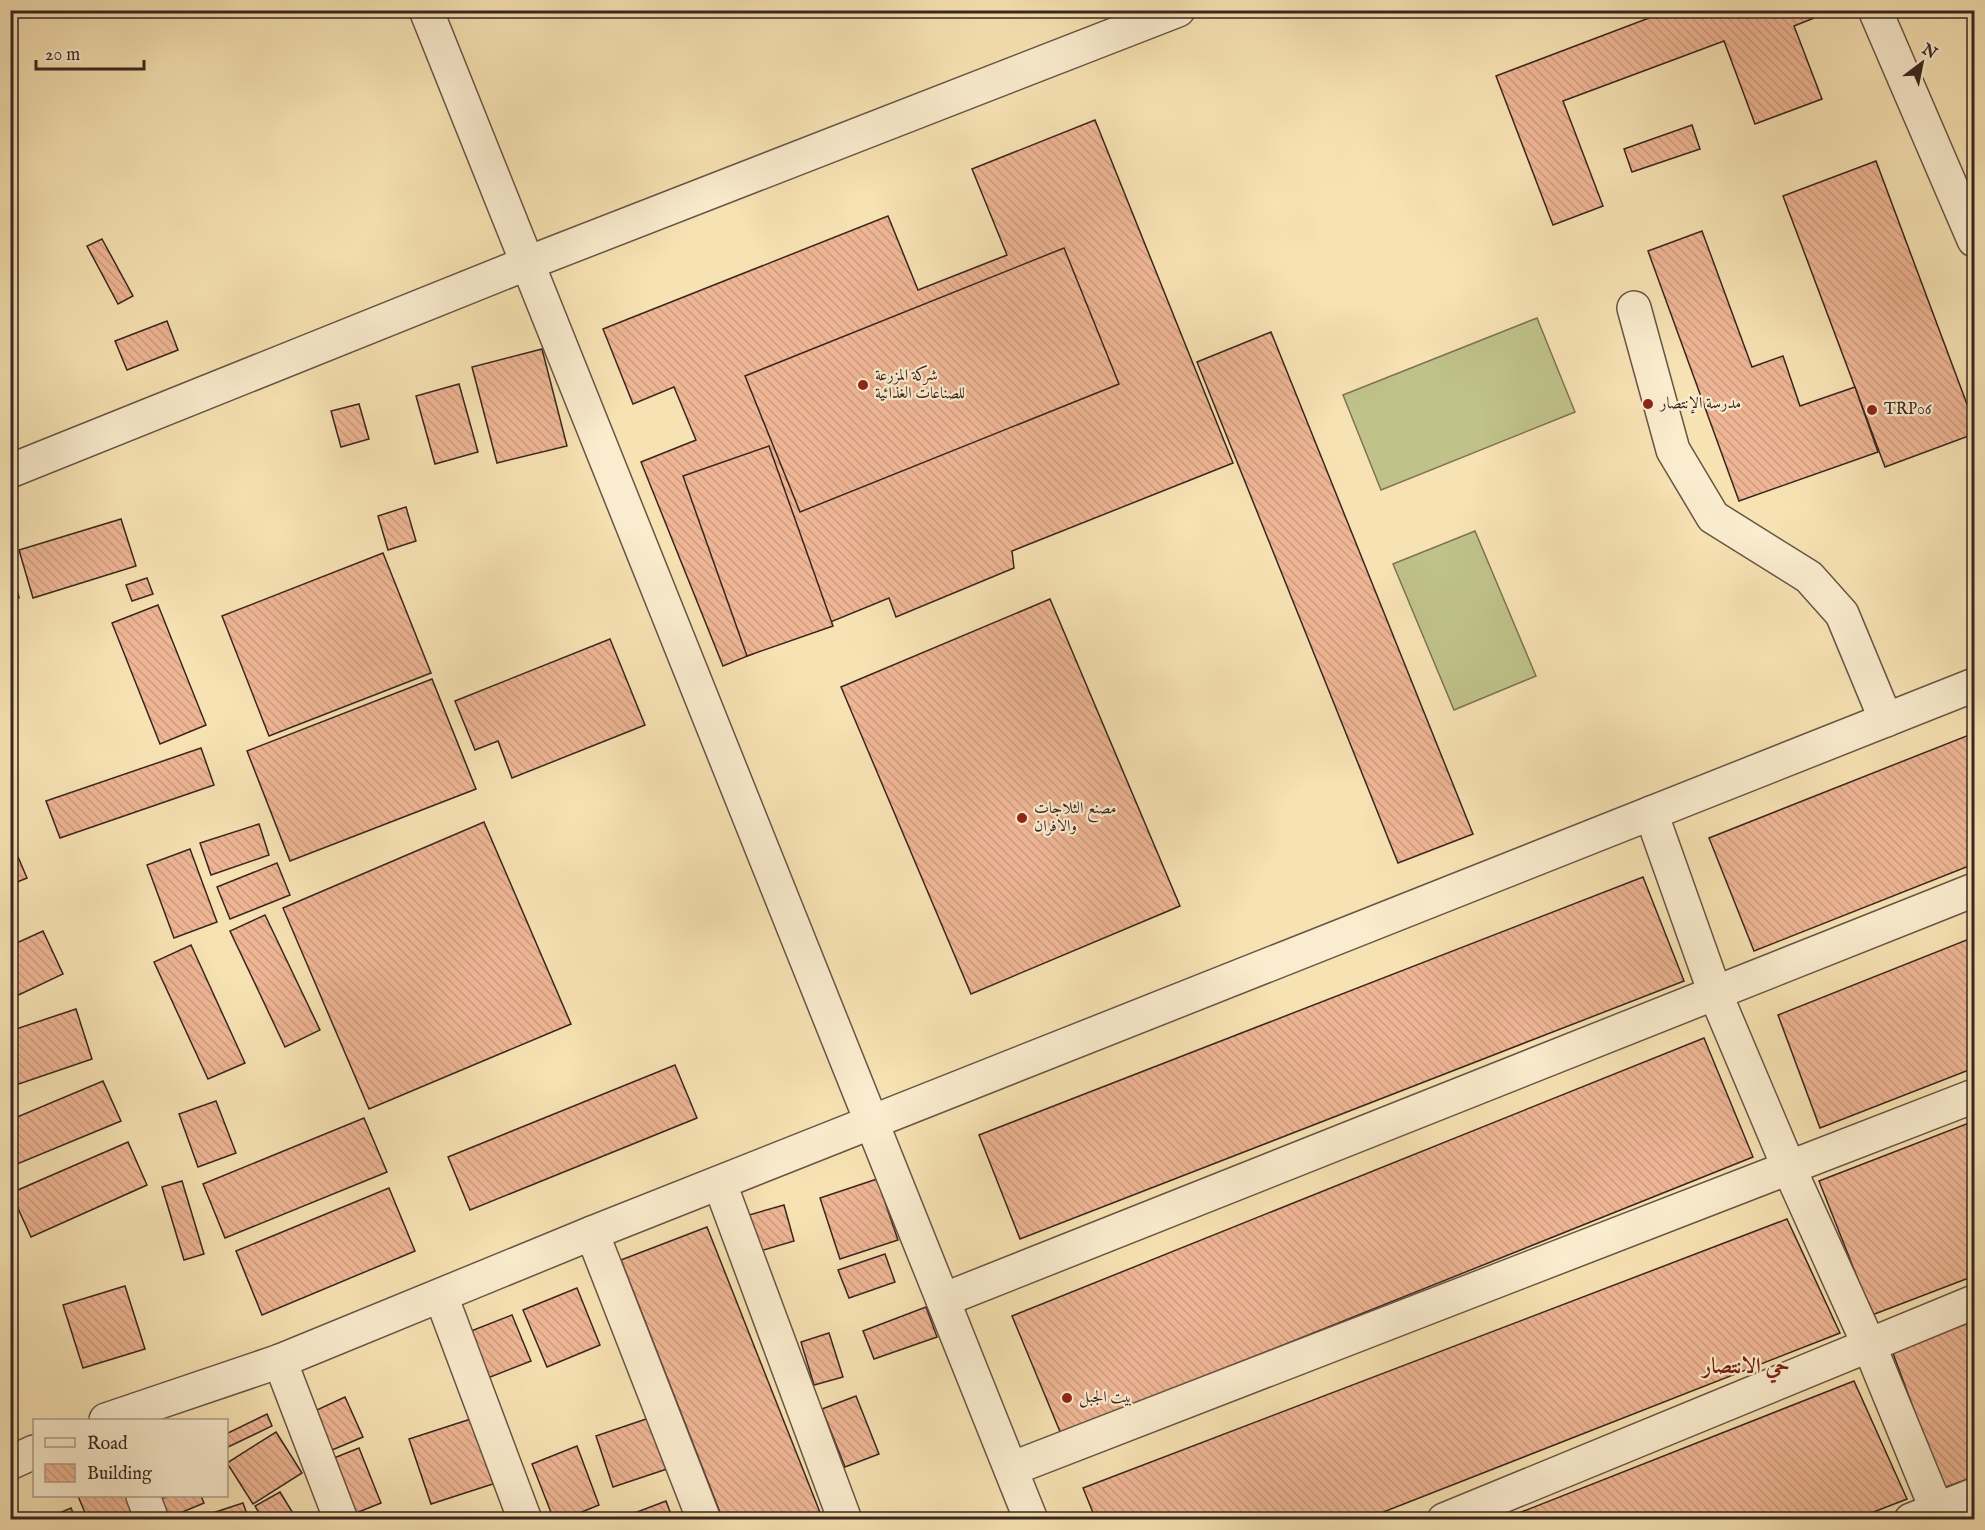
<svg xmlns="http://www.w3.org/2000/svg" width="1985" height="1530" viewBox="0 0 1985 1530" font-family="'IM FELL English',Amiri,serif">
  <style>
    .pitch { fill: #c0c28a; stroke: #7c7455; stroke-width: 1.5 }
    .building { fill: url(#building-back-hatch); stroke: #392620; stroke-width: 1.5 }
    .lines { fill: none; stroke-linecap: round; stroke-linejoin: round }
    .minor-casing { stroke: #685545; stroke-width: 36 }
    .minor { stroke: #faecce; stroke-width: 33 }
    .poi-dot { fill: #8f2418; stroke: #faecce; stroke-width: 2 }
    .labels { text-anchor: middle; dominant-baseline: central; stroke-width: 4.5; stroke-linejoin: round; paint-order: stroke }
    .poi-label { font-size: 16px; fill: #392620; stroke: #faecce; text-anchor: start }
    .district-label { font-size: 22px; font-weight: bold; fill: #7a1f14; stroke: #faecce }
  </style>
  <defs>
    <pattern id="building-back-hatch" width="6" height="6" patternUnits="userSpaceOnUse" patternTransform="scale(1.5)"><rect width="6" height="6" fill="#efb695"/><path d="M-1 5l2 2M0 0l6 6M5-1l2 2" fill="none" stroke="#ce9c80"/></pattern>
  </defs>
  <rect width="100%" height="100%" fill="#f7e2b3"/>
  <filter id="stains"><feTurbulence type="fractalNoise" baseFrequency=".00333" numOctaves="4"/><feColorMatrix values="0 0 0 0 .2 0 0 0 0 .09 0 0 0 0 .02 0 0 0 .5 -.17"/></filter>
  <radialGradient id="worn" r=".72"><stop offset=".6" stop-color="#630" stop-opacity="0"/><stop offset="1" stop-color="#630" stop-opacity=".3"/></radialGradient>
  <g class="pitch">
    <path d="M1537 318 1575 412 1381 490 1343 395Z"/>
    <path d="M1475 531 1536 676 1454 710 1393 564Z"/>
  </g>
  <g class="building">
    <path d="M1670 10H1811L1814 18 1794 26 1822 99 1755 124 1724 41 1563 101 1603 206 1553 225 1496 76Z"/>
    <path d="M1095 120 1233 463 1012 551 1014 568 896 617 889 598 723 666 641 462 696 440 674 387 633 404 603 329 888 216 918 290 1007 255 972 169Z"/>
    <path d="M1692 125 1700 149 1632 172 1624 149Z"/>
    <path d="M1876 161 1974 423V434L1885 467 1783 196Z"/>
    <path d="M1702 231 1752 367 1783 356 1800 406 1855 387 1878 452 1739 501 1648 251Z"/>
    <path d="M102 239 133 296 118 304 87 246Z"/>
    <path d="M1064 248 1119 384 800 512 745 376Z"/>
    <path d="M167 321 178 350 127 370 115 341Z"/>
    <path d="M1271 332 1473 834 1398 863 1197 362Z"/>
    <path d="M542 349 567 446 497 463 472 367Z"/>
    <path d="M459 384 478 452 435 464 416 396Z"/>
    <path d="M359 404 369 439 341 447 331 411Z"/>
    <path d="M769 446 833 626 747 656 683 476Z"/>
    <path d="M406 507 416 541 388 550 378 516Z"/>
    <path d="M121 519 136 566 33 598 19 550Z"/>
    <path d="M383 553 431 673 269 736 222 616Z"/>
    <path d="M147 578 153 594 132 601 126 585Z"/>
    <path d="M15 579 19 598 10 600V580Z"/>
    <path d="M1050 599 1180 906 971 994 841 687Z"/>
    <path d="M158 605 206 725 160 744 112 623Z"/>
    <path d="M610 639 645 725 512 778 498 741 475 750 455 701Z"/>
    <path d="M432 679 476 789 290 861 247 751Z"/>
    <path d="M1974 733V864L1754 951 1709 838Z"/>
    <path d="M201 748 214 785 60 838 46 801Z"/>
    <path d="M484 822 571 1024 369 1109 283 908Z"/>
    <path d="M259 824 269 855 211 875 200 843Z"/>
    <path d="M10 838 27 878 10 885Z"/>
    <path d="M190 849 217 922 174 938 147 865Z"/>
    <path d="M277 863 290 895 230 919 217 887Z"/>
    <path d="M1643 877 1684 981 1020 1239 979 1135Z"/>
    <path d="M265 915 320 1030 285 1047 230 931Z"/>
    <path d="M43 931 63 974 10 999V946Z"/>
    <path d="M1974 937V1068L1820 1128 1778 1015Z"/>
    <path d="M191 945 245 1063 208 1079 154 962Z"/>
    <path d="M76 1009 92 1059 10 1087V1031Z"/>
    <path d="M1704 1038 1753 1157 1061 1434 1012 1316Z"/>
    <path d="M675 1065 697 1118 470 1210 448 1157Z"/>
    <path d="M103 1081 121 1121 10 1167V1120Z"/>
    <path d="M216 1101 236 1153 198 1167 179 1114Z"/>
    <path d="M364 1118 387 1172 225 1238 203 1184Z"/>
    <path d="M1974 1121V1276L1872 1315 1819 1181Z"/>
    <path d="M128 1142 147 1185 31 1237 11 1193Z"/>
    <path d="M877 1179 898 1240 840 1259 820 1198Z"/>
    <path d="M182 1181 204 1254 184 1260 162 1187Z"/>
    <path d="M389 1188 415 1251 262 1315 236 1251Z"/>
    <path d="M784 1205 794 1241 760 1251 749 1215Z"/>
    <path d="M1787 1219 1840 1333 1363 1520H1096L1083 1488Z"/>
    <path d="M707 1227 823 1520H723L621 1260Z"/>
    <path d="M885 1254 895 1282 849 1298 838 1270Z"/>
    <path d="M125 1286 145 1349 83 1368 63 1305Z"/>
    <path d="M577 1288 600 1345 547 1367 523 1310Z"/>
    <path d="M926 1307 937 1337 874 1359 863 1331Z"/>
    <path d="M512 1315 531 1361 480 1381 461 1335Z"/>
    <path d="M1974 1317V1477L1943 1488 1891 1348Z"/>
    <path d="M829 1333 843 1377 814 1385 801 1342Z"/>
    <path d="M1854 1381 1907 1499 1853 1520H1501Z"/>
    <path d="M856 1396 879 1454 845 1467 822 1409Z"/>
    <path d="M345 1397 363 1437 325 1453 308 1414Z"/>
    <path d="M267 1414 272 1426 226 1448V1434Z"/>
    <path d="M477 1417 499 1482 431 1504 409 1439Z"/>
    <path d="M652 1417 670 1468 613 1487 596 1436Z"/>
    <path d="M276 1432 302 1473 253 1504 227 1463Z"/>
    <path d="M577 1446 599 1505 562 1520H554L532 1464Z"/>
    <path d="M359 1448 381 1503 351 1515 329 1460Z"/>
    <path d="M280 1492 294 1515 286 1520H263L255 1506Z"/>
    <path d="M78 1496H137L147 1520H88Z"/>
    <path d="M169 1496H201L204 1503 168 1518 160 1499Z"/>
    <path d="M666 1501 673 1520H625L624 1517Z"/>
    <path d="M243 1503 249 1520H191Z"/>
    <path d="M71 1508 76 1520H43Z"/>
    <path d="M1974 1510V1520H1966L1964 1514Z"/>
  </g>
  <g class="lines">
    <g class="minor-casing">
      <g id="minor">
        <path d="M426 10 1031 1520"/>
        <path d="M1875 10 1974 240"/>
        <path d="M1634 308 1673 450 1713 517 1809 577 1842 614 1886 720"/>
        <path d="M10 471 528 263 1178 10"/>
        <path d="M1651 813 1715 993 1789 1168 1869 1345 1941 1520"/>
        <path d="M720 1184 845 1520"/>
        <path d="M592 1233 704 1520"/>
        <path d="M441 1296 525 1520"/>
        <path d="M943 1300 1974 890"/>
        <path d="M280 1361 341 1520"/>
        <path d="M106 1420 280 1361 592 1233 1974 685"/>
        <path d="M10 1463 34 1452"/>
        <path d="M1011 1469 1974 1096"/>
        <path d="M143 1496 152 1520"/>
        <path d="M1444 1520 1974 1302"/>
        <path d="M1911 1520 1974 1495"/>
      </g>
    </g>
    <use href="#minor" class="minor"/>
  </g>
  <g class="poi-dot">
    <circle cx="863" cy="385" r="6"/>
    <circle cx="1648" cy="404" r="6"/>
    <circle cx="1872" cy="410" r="6"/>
    <circle cx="1022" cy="818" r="6"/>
    <circle cx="1067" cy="1398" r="6"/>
  </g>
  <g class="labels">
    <g class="poi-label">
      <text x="875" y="376">شركة المزرعة<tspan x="875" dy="18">للصناعات الغذائية</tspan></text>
      <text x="1660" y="404">مدرسة الإنتصار</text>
      <text x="1884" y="410">TRP06</text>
      <text x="1034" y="809">مصنع الثلاجات<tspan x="1034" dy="18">والافران</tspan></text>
      <text x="1079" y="1398">بيت الجبل</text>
    </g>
    <g class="district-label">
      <text x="1746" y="1367">حي الانتصار</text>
    </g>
  </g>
  <rect width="1985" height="1530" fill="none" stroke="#f7e2b3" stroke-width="36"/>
  <rect x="12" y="12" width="1961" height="1506" fill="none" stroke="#392620" stroke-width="3"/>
  <rect x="18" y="18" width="1949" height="1494" fill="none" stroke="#392620" stroke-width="1.5"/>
  <rect x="33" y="1419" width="195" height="78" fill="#faecce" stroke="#ad9d88" stroke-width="1.5"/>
  <rect x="45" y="1438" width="30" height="9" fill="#faecce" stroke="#ad9d88" stroke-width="1.5"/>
  <text x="87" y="1449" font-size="18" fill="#392620">Road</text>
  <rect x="45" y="1464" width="30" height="18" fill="url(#building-back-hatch)" stroke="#ad9d88" stroke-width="1.5"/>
  <text x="87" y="1479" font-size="18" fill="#392620">Building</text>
  <g transform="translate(1922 63) rotate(32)" stroke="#faecce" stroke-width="4.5" paint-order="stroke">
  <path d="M0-4.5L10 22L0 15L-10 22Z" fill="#392620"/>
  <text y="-9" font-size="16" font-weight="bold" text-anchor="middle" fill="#392620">N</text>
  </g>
  <path d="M36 60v9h108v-9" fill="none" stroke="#392620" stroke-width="3"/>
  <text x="45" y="60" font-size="18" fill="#392620" stroke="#faecce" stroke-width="4.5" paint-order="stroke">20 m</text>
  <rect width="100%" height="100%" filter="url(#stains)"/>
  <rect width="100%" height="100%" fill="url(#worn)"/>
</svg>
